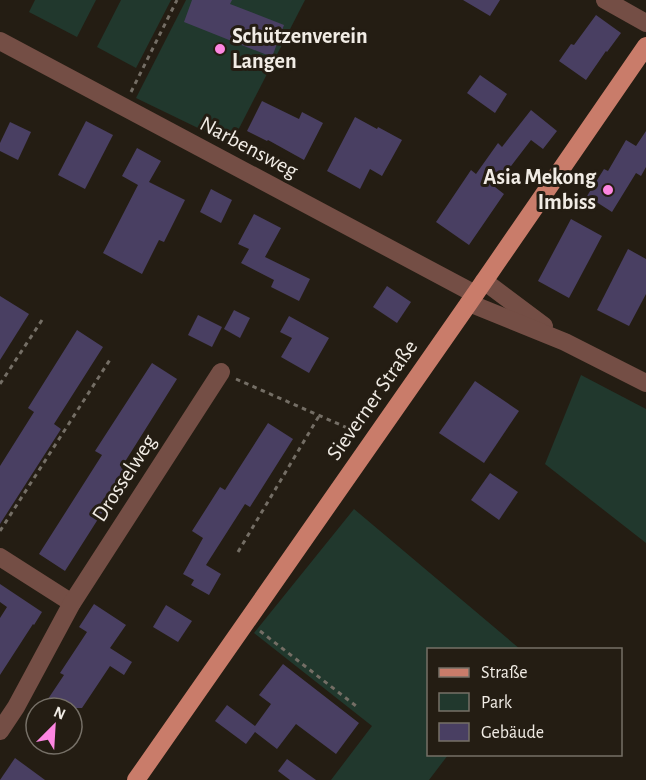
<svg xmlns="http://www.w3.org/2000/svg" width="646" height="780" viewBox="0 0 646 780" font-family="'Alegreya Sans',sans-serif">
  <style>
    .green { fill: #21382d }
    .building { fill: #493f62 }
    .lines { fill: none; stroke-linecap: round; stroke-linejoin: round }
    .path { stroke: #746e65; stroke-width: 3; stroke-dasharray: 4.5 4.5; stroke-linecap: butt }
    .minor { stroke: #744e45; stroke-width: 18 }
    .major { stroke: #c97c6a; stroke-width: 18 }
    .poi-dot { fill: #fd86e1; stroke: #241d13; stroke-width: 2 }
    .labels { text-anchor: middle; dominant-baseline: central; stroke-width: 6; stroke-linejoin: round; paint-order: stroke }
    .poi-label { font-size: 22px; font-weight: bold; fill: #f1ece5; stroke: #241d13; text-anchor: start }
    .street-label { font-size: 22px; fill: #f1ece5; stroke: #241d13 }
  </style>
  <rect width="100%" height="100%" fill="#241d13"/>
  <g class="green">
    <path d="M35 0H96L77 37 29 12Z"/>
    <path d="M121 0H171L136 68 97 47Z"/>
    <path d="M186 0H305L231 144 136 98Z"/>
    <path d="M581 375 646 409V543L545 464Z"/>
    <path d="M354 509 520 649 428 650V754L448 755 429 780H331L372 726 254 633Z"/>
  </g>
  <g class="building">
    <path d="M192 0H232L230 4 284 25 272 57 184 22Z"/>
    <path d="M463 0H500L490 16Z"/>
    <path d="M596 15 621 33 607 52 606 51 586 80 559 61 571 44 574 45Z"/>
    <path d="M480 75 507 94 495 113 467 93Z"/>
    <path d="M262 101 299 119 302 112 323 123 304 160 268 140 267 141 247 131Z"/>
    <path d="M531 110 557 131 543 149 531 140 495 187 504 194 469 245 436 222 471 170 476 174 498 143 502 147Z"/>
    <path d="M355 117 377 129 378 127 402 140 382 176 370 169 360 189 327 171Z"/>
    <path d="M86 121 113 135 85 189 58 175Z"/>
    <path d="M10 122 31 132 18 160 0 151V143Z"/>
    <path d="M646 131V167L641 176 636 173 612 212 587 196 604 169 608 171 626 140 636 146Z"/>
    <path d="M137 148 161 161 149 182 185 200 164 242 159 240 142 274 103 253 138 185 122 176Z"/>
    <path d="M211 189 232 200 221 223 200 212Z"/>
    <path d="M254 214 281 228 265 257 310 279 299 301 271 287 274 280 241 263 249 249 238 244Z"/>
    <path d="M571 219 602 236 569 298 538 281Z"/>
    <path d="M628 249 646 259V294L629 326 597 310Z"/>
    <path d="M387 286 411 302 397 323 373 307Z"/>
    <path d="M0 296 29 314 0 360Z"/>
    <path d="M234 310 250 318 240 338 224 329Z"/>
    <path d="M198 315 222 327 212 347 188 335Z"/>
    <path d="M289 316 329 338 309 373 281 357 292 338 280 332Z"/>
    <path d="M77 330 103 347 54 424 61 429 0 524V466L34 412 28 408Z"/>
    <path d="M152 363 177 379 121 468 128 472 65 571 39 554 102 455 95 451Z"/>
    <path d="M475 381 519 411 484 463 439 433Z"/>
    <path d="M268 423 293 439 250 507 245 504 206 565 221 574 209 595 191 585 194 580 183 574 203 538 192 531 220 487 225 490Z"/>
    <path d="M490 473 518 492 499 520 471 500Z"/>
    <path d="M0 584 42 612 34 625 33 624 0 675V618L7 607 0 602Z"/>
    <path d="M94 604 126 625 110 648 132 662 124 675 110 666 82 708H42L64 675 60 673 87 632 79 627Z"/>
    <path d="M166 605 192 621 178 642 153 627Z"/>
    <path d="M283 664 359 723 336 754 296 724 277 749 255 732 246 744 215 721 227 705 255 726 271 704 259 695Z"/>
    <path d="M15 758 45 780H0Z"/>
    <path d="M287 759 316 780H290L278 771Z"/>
  </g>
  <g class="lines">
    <g class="path">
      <path d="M131 92 177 0"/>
      <path d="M236 379 359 433"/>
      <path d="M0 384 42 320"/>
      <path d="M0 531 111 358"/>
      <path d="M238 552 319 416"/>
      <path d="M260 631 356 706"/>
    </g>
    <g class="minor">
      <path d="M605 0 646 23"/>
      <path d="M0 41 475 294"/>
      <path d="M484 281 544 326"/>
      <path d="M469 303 565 342 646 383"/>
      <path d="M0 557 72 603"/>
      <path d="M0 731 16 707 72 603 221 372"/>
    </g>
    <path class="major" d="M136 780 469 303 646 46"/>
  </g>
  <g class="poi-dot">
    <circle cx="220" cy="49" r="6"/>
    <circle cx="608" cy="190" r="6"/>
  </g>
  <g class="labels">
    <g class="poi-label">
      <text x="232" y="36">Schützenverein<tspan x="232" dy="25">Langen</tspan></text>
      <text x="596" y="177" text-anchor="end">Asia Mekong<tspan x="596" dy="25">Imbiss</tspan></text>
    </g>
    <g class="street-label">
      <text transform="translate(249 147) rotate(28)">Narbensweg</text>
      <text transform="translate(372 400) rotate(-55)">Sieverner Straße</text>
      <text transform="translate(124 478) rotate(-57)">Drosselweg</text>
    </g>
  </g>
  <rect x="427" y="648" width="195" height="108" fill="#241d13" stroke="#767067" stroke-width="1.5"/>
  <rect x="439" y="668" width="30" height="9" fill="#c97c6a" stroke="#767067" stroke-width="1.5"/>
  <text x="481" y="678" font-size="18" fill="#f1ece5">Straße</text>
  <rect x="439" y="693" width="30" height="18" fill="#21382d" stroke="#767067" stroke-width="1.5"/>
  <text x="481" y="708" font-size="18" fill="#f1ece5">Park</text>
  <rect x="439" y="723" width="30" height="18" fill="#493f62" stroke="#767067" stroke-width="1.5"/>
  <text x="481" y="738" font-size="18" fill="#f1ece5">Gebäude</text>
  <g transform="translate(54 726) rotate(24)"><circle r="28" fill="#241d13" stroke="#767067" stroke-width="1.5"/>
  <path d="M0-4.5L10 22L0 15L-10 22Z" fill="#fd86e1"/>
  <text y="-9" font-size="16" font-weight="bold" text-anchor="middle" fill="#f1ece5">N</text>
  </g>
</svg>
